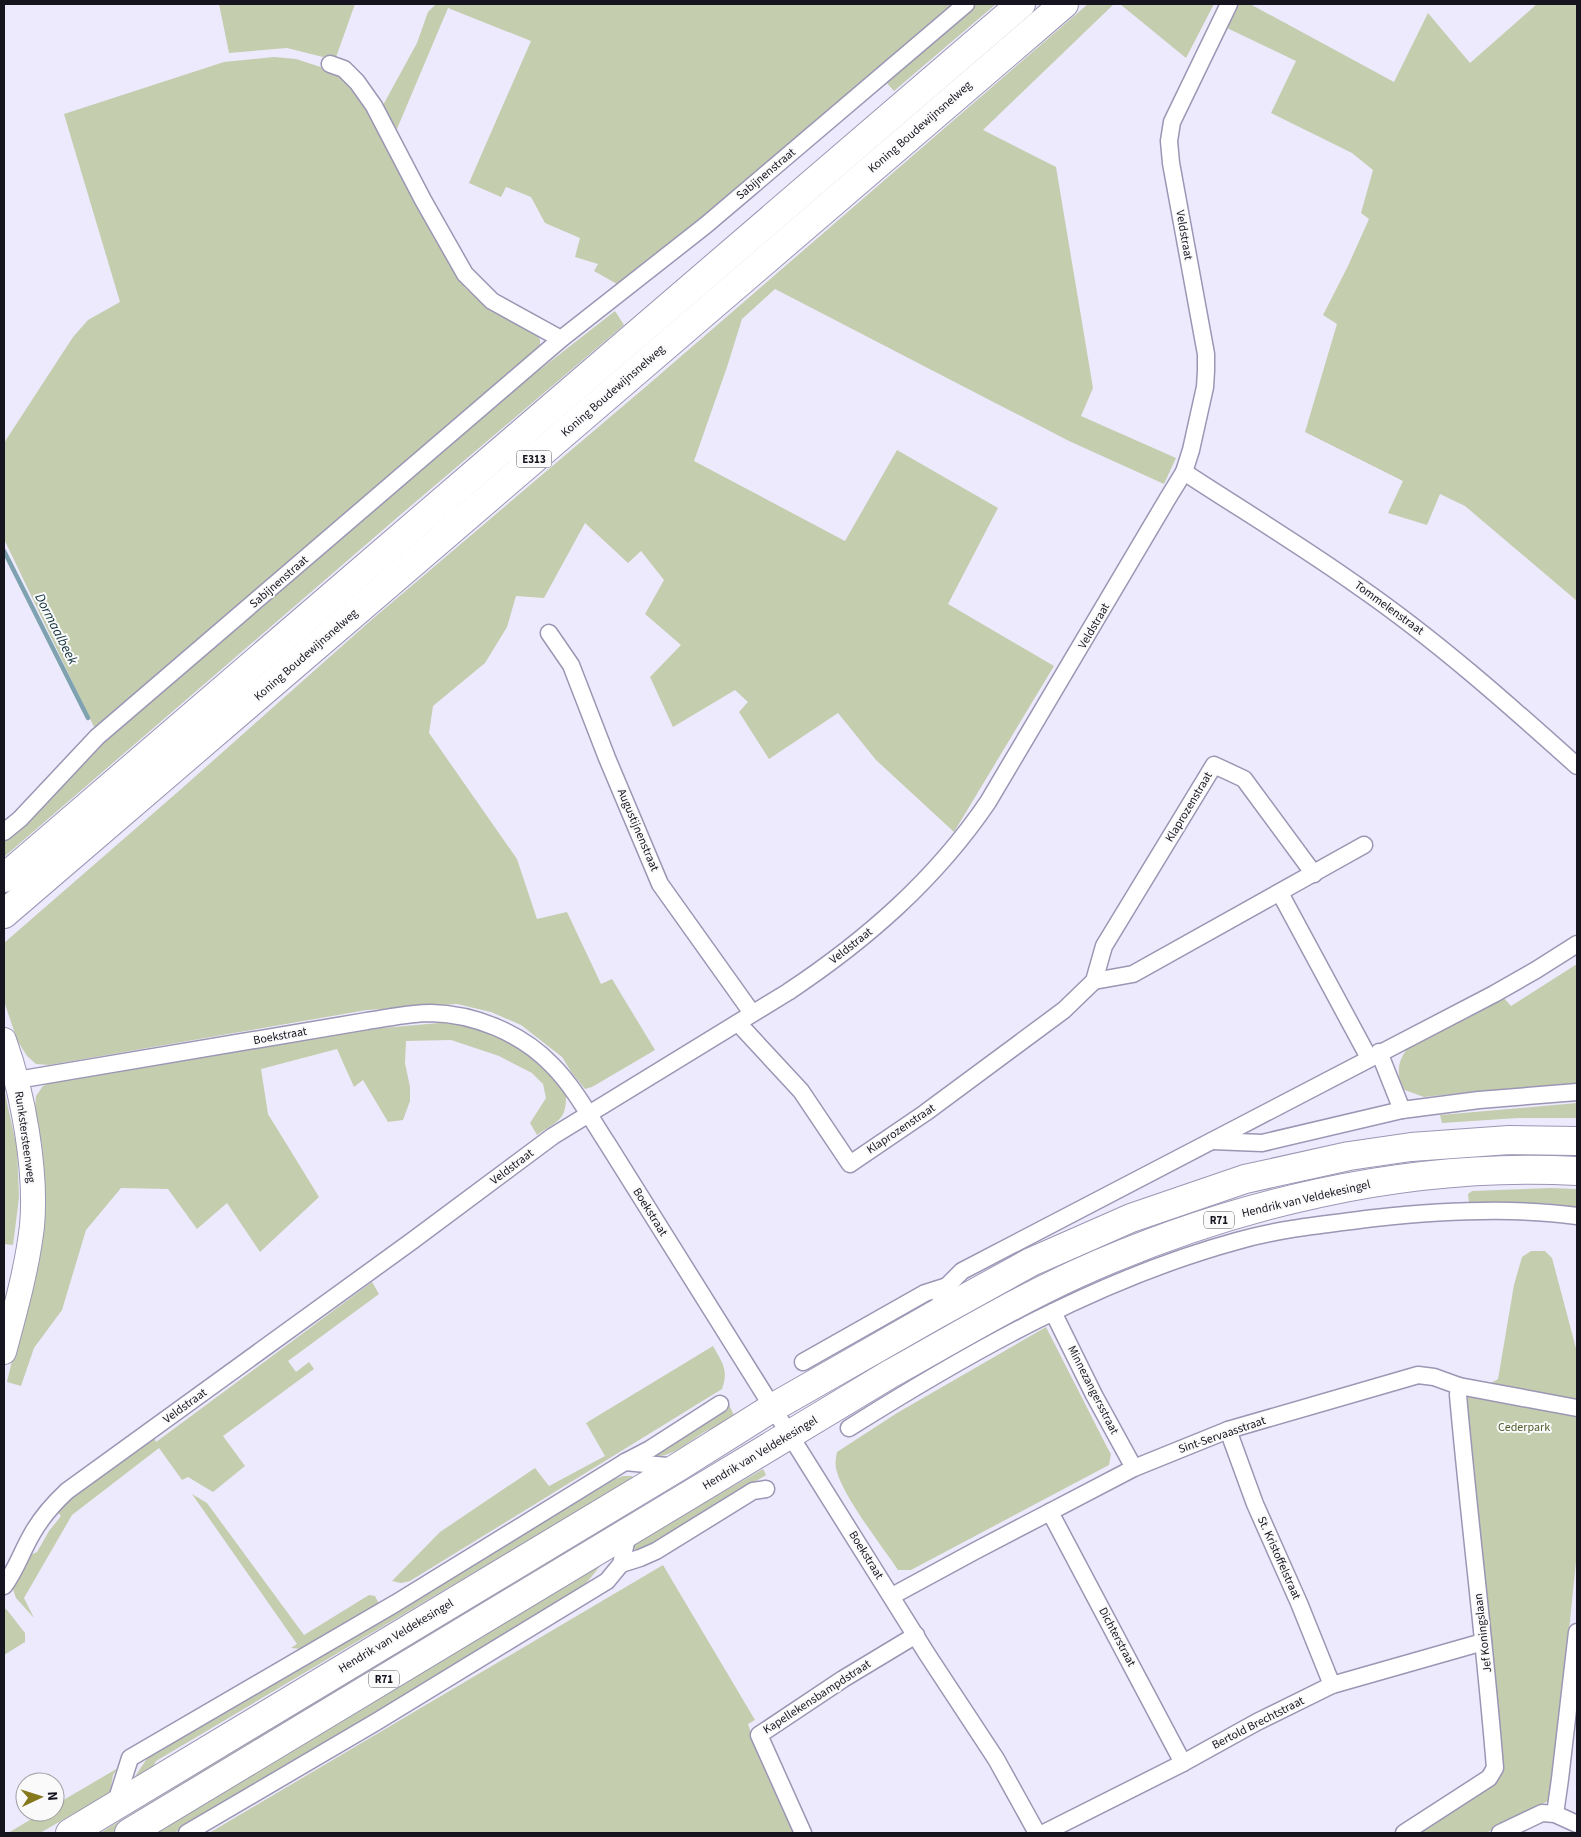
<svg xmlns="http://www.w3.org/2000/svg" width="1581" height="1837" viewBox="0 0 1581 1837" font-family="'Source Sans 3',sans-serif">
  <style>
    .green { fill: #c4cdae }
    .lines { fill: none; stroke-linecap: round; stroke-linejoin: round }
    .stream { stroke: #7fa2b0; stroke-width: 4.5 }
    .street-casing { stroke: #9b96b4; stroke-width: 19 }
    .secondary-casing { stroke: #9b96b4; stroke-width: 26 }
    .highway-casing { stroke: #9b96b4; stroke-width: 30 }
    .street { stroke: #fff; stroke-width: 16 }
    .secondary { stroke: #fff; stroke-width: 24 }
    .highway { stroke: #fff; stroke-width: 28 }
    .labels { text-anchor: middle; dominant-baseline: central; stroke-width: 4; stroke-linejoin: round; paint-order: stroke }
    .shield { fill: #fafafa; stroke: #5a5961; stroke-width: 1 }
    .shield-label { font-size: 11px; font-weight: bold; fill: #16141f }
    .street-label { font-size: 12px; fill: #16141f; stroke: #fafafa }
    .park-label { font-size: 12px; fill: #505c2b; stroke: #fafafa }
    .water-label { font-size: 14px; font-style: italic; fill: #0d2f3b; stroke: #fafafa }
  </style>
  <rect width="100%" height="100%" fill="#edeafd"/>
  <g class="green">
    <path d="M219 4H355L335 60 287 48 229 53Z"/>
    <path d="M436 4H953L634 278 624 285 617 284 594 271 598 264 575 257 580 238 545 223 531 197 506 187 501 197 469 183 531 41 448 8 394 136 382 107 417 43 428 12Z"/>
    <path d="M977 4H996L894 91 885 81Z"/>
    <path d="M1088 4H1114L983 130 1056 167 1093 388 1081 416 1176 458 1164 484 1069 441 775 289 742 319 727 367 694 461 845 541 897 450 998 508 948 604 1054 666 954 832 876 760 838 713 769 759 739 712 748 702 735 690 673 727 650 677 681 645 645 614 664 580 641 551 628 563 585 523 544 598 516 596 507 627 485 663 433 706 429 733 517 859 537 919 567 912 601 984 612 979 655 1050 592 1087 585 1089 572 1073 562 1057 521 1025 491 1012 457 1004 367 1010 49 1065 36 1064 27 1056 17 1040 4 1001V943L180 790 369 622 649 384Z"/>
    <path d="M1120 4H1214L1186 58Z"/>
    <path d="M1238 4H1250L1394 82 1428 13 1470 63 1537 4H1577V601L1465 506 1440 494 1427 525 1388 513 1403 481 1305 432 1337 324 1323 315 1348 266 1369 219 1361 213 1373 170 1352 153 1271 113 1296 61 1227 28Z"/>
    <path d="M274 57 296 59 339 73 369 105 465 288 483 302 537 333 540 340V349L96 731 4 539V443L73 337 88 320 120 302 64 114 224 62Z"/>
    <path d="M615 311 624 325 406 510 4 857V839L100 745 492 407Z"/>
    <path d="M1577 964V1084L1479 1091 1424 1097 1402 1089C1397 1073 1397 1061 1408 1048L1503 997 1511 1006Z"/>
    <path d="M450 1022C459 1024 468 1025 477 1027 512 1039 540 1065 566 1090 567 1121 560 1119 537 1135L530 1123 546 1098 543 1084 532 1073 499 1056 451 1040 406 1041 405 1063 410 1087V1101L403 1120 388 1122 363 1080 354 1087 337 1049 261 1069 268 1114 319 1197 260 1252 227 1203 197 1229 168 1189 121 1188 86 1230 62 1310 34 1348 21 1386 7 1382 33 1271 45 1193 42 1146 35 1108 36 1096 43 1086 60 1078 147 1066 360 1030Z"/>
    <path d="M4 1089 17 1148 19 1198 13 1245 4 1244Z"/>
    <path d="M1577 1103V1118H1518L1442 1123 1440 1115Z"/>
    <path d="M1551 1188 1577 1189V1207L1542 1203H1469L1468 1194 1472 1191Z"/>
    <path d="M1531 1251H1545L1552 1258 1577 1352V1552L1556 1757 1550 1800 1486 1833H1416L1503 1766 1472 1473 1475 1475 1474 1466 1472 1464 1465 1402 1467 1397 1498 1379 1514 1285 1522 1257Z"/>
    <path d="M372 1282 379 1294 288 1361 296 1372 309 1362 314 1369 223 1436 245 1466 213 1492 188 1477 182 1480 159 1448 72 1515 24 1598 34 1618 16 1598 12 1587 28 1556 37 1552 49 1531 61 1516 57 1512 71 1498 154 1438 156 1442Z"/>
    <path d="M1046 1327 1108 1449 1111 1454 1109 1465 911 1570H898C882 1546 841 1494 836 1468 835 1463 836 1457 837 1452L897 1413Z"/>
    <path d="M713 1346C722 1362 729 1370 722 1389L410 1581 401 1583 392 1581 440 1532 535 1468 549 1486 605 1456 586 1423Z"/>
    <path d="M724 1400H727L736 1420C726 1425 716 1426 706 1431 691 1439 673 1458 654 1456L653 1454Z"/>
    <path d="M763 1469 766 1475 648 1546 637 1552 631 1545Z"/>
    <path d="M623 1476H632L633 1478 156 1761 149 1774 135 1782 134 1778 148 1757 615 1479Z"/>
    <path d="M192 1494 207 1503 304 1635 369 1595 375 1596 378 1602 377 1607 302 1649 291 1648 297 1644Z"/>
    <path d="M635 1509 623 1523 616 1529 112 1833H100L190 1778 199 1769Z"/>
    <path d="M605 1560 588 1581 577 1590 174 1833H155L588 1572 594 1566Z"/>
    <path d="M663 1565 755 1720 748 1724 757 1751 798 1833H209Z"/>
    <path d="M4 1608 7 1610 25 1633V1642L4 1655Z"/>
    <path d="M118 1768 113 1775 110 1793 98 1806 78 1811 40 1833H8L43 1812H55V1805Z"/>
  </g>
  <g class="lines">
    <path class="stream" d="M4 551 88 718"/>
    <g class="street-casing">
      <g id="street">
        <path d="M330 64 344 69 357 82 374 106 423 200 465 274 492 301 561 339"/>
        <path d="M1184 472C1242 510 1302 546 1358 586 1436 640 1507 703 1577 766"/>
        <path d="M549 633 571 665 607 758 660 884 752 1013"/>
        <path d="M4 832 20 819 97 737 561 339 706 225 966 4"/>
        <path d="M1280 893 1369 1058"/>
        <path d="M1094 981 1133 974 1364 845"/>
        <path d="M738 1023 801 1091 850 1164 925 1113 1064 1010 1094 981 1104 946 1214 765 1244 779 1314 874"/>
        <path d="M1379 1052 1402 1110"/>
        <path d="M17 1080 367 1021C388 1018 410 1013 431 1013 475 1014 521 1033 552 1065 574 1087 590 1117 607 1143L927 1654 996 1759 1037 1833"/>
        <path d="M1212 1141 1262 1143 1402 1110 1479 1100 1577 1092"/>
        <path d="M1053 1312 1094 1395 1134 1468"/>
        <path d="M935 1315 947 1286 962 1271 1494 994 1536 970 1577 944"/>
        <path d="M803 1362 925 1293 947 1286"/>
        <path d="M849 1428C970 1352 1098 1279 1237 1241 1282 1228 1329 1224 1375 1218 1440 1211 1513 1207 1577 1216"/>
        <path d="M1228 1430 1255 1504 1299 1603 1332 1685"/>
        <path d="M625 1462 677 1467"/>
        <path d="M1050 1512 1183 1763"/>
        <path d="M621 1564 640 1558 656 1551 753 1491 766 1489"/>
        <path d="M4 1586C16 1570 22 1551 32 1534 41 1518 53 1504 67 1491L412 1241 553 1136 788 992C866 940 935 880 988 802L1168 498 1184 472 1191 450 1205 387 1206 371V354L1171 163 1169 141 1172 122 1229 4"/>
        <path d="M892 1596 975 1551 1134 1468 1228 1430 1418 1375 1434 1377 1459 1386 1577 1408"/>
        <path d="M115 1805 130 1758 396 1603 625 1462 650 1449 720 1404"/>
        <path d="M1555 1814 1560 1779 1577 1632"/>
        <path d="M187 1833 376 1722 607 1581 621 1564 629 1530"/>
        <path d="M803 1833 759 1735 843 1679 916 1635"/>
        <path d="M1044 1833 1183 1763 1257 1722 1332 1685 1483 1642"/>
        <path d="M1404 1833 1489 1778 1495 1768C1485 1643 1469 1519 1458 1395L1459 1386"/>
        <path d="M1500 1833 1542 1813 1555 1814 1577 1824"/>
      </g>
    </g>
    <g class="secondary-casing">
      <path id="secondary" d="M4 1040C23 1092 37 1171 32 1226 27 1269 15 1311 4 1352"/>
    </g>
    <g class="highway-casing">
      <g id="highway">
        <path d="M4 878 1021 4"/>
        <path d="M4 914 1064 4"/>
        <path d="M70 1833 678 1467 772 1408 935 1315 1031 1262 1131 1218 1245 1179 1349 1156 1411 1147 1509 1140 1577 1141"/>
        <path d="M129 1833 890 1374C951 1340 1011 1304 1074 1275 1230 1204 1405 1162 1577 1171"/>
      </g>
    </g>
    <use href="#street" class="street"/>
    <use href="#secondary" class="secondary"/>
    <use href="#highway" class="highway"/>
  </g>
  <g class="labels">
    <g class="shield">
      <rect x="516.5" y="450.5" width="35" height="17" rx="4"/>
      <rect x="1204" y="1211.5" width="30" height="17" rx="4"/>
      <rect x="369" y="1670.5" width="30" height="17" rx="4"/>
    </g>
    <g class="shield-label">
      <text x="534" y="459">E313</text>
      <text x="1219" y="1220">R71</text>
      <text x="384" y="1679">R71</text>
    </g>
    <g class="street-label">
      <text transform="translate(920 127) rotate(-41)">Koning Boudewijnsnelweg</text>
      <text transform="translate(766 174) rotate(-40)">Sabijnenstraat</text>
      <text transform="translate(1184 235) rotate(80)">Veldstraat</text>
      <text transform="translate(613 391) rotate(-41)">Koning Boudewijnsnelweg</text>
      <text transform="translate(279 582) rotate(-41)">Sabijnenstraat</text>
      <text transform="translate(1389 608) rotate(36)">Tommelenstraat</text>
      <text transform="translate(1094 626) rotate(-60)">Veldstraat</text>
      <text transform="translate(306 655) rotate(-41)">Koning Boudewijnsnelweg</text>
      <text transform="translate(1189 807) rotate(-59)">Klaprozenstraat</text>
      <text transform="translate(638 830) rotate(67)">Augustijnenstraat</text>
      <text transform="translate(851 946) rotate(-38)">Veldstraat</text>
      <text transform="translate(280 1036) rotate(-10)">Boekstraat</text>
      <text transform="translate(901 1129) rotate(-34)">Klaprozenstraat</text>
      <text transform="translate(25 1137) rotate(82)">Runkstersteenweg</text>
      <text transform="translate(512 1167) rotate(-37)">Veldstraat</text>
      <text transform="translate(1306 1199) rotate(-13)">Hendrik van Veldekesingel</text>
      <text transform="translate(650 1212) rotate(58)">Boekstraat</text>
      <text transform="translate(1093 1390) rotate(63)">Minnezangersstraat</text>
      <text transform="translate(185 1406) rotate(-36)">Veldstraat</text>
      <text transform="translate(1222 1435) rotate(-19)">Sint-Servaasstraat</text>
      <text transform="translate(760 1453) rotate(-31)">Hendrik van Veldekesingel</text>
      <text transform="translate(866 1555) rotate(58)">Boekstraat</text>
      <text transform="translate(1279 1558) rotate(66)">St. Kristoffelstraat</text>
      <text transform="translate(1483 1633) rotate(-97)">Jef Koningslaan</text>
      <text transform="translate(396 1636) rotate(-31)">Hendrik van Veldekesingel</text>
      <text transform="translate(1117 1637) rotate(62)">Dichterstraat</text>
      <text transform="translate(817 1697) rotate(-33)">Kapellekensbampdstraat</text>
      <text transform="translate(1258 1723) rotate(-27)">Bertold Brechtstraat</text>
    </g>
    <g class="park-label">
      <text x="1524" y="1427">Cederpark</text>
    </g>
    <g class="water-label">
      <text transform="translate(56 629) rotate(63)">Dormaalbeek</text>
    </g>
  </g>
  <rect width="1581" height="1837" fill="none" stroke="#16141f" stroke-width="10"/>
  <g transform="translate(40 1797) rotate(86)"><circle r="24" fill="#fafafa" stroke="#9f9ea2"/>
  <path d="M0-4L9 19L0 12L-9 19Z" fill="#86781d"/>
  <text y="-8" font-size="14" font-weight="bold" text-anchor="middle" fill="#16141f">N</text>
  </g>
</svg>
